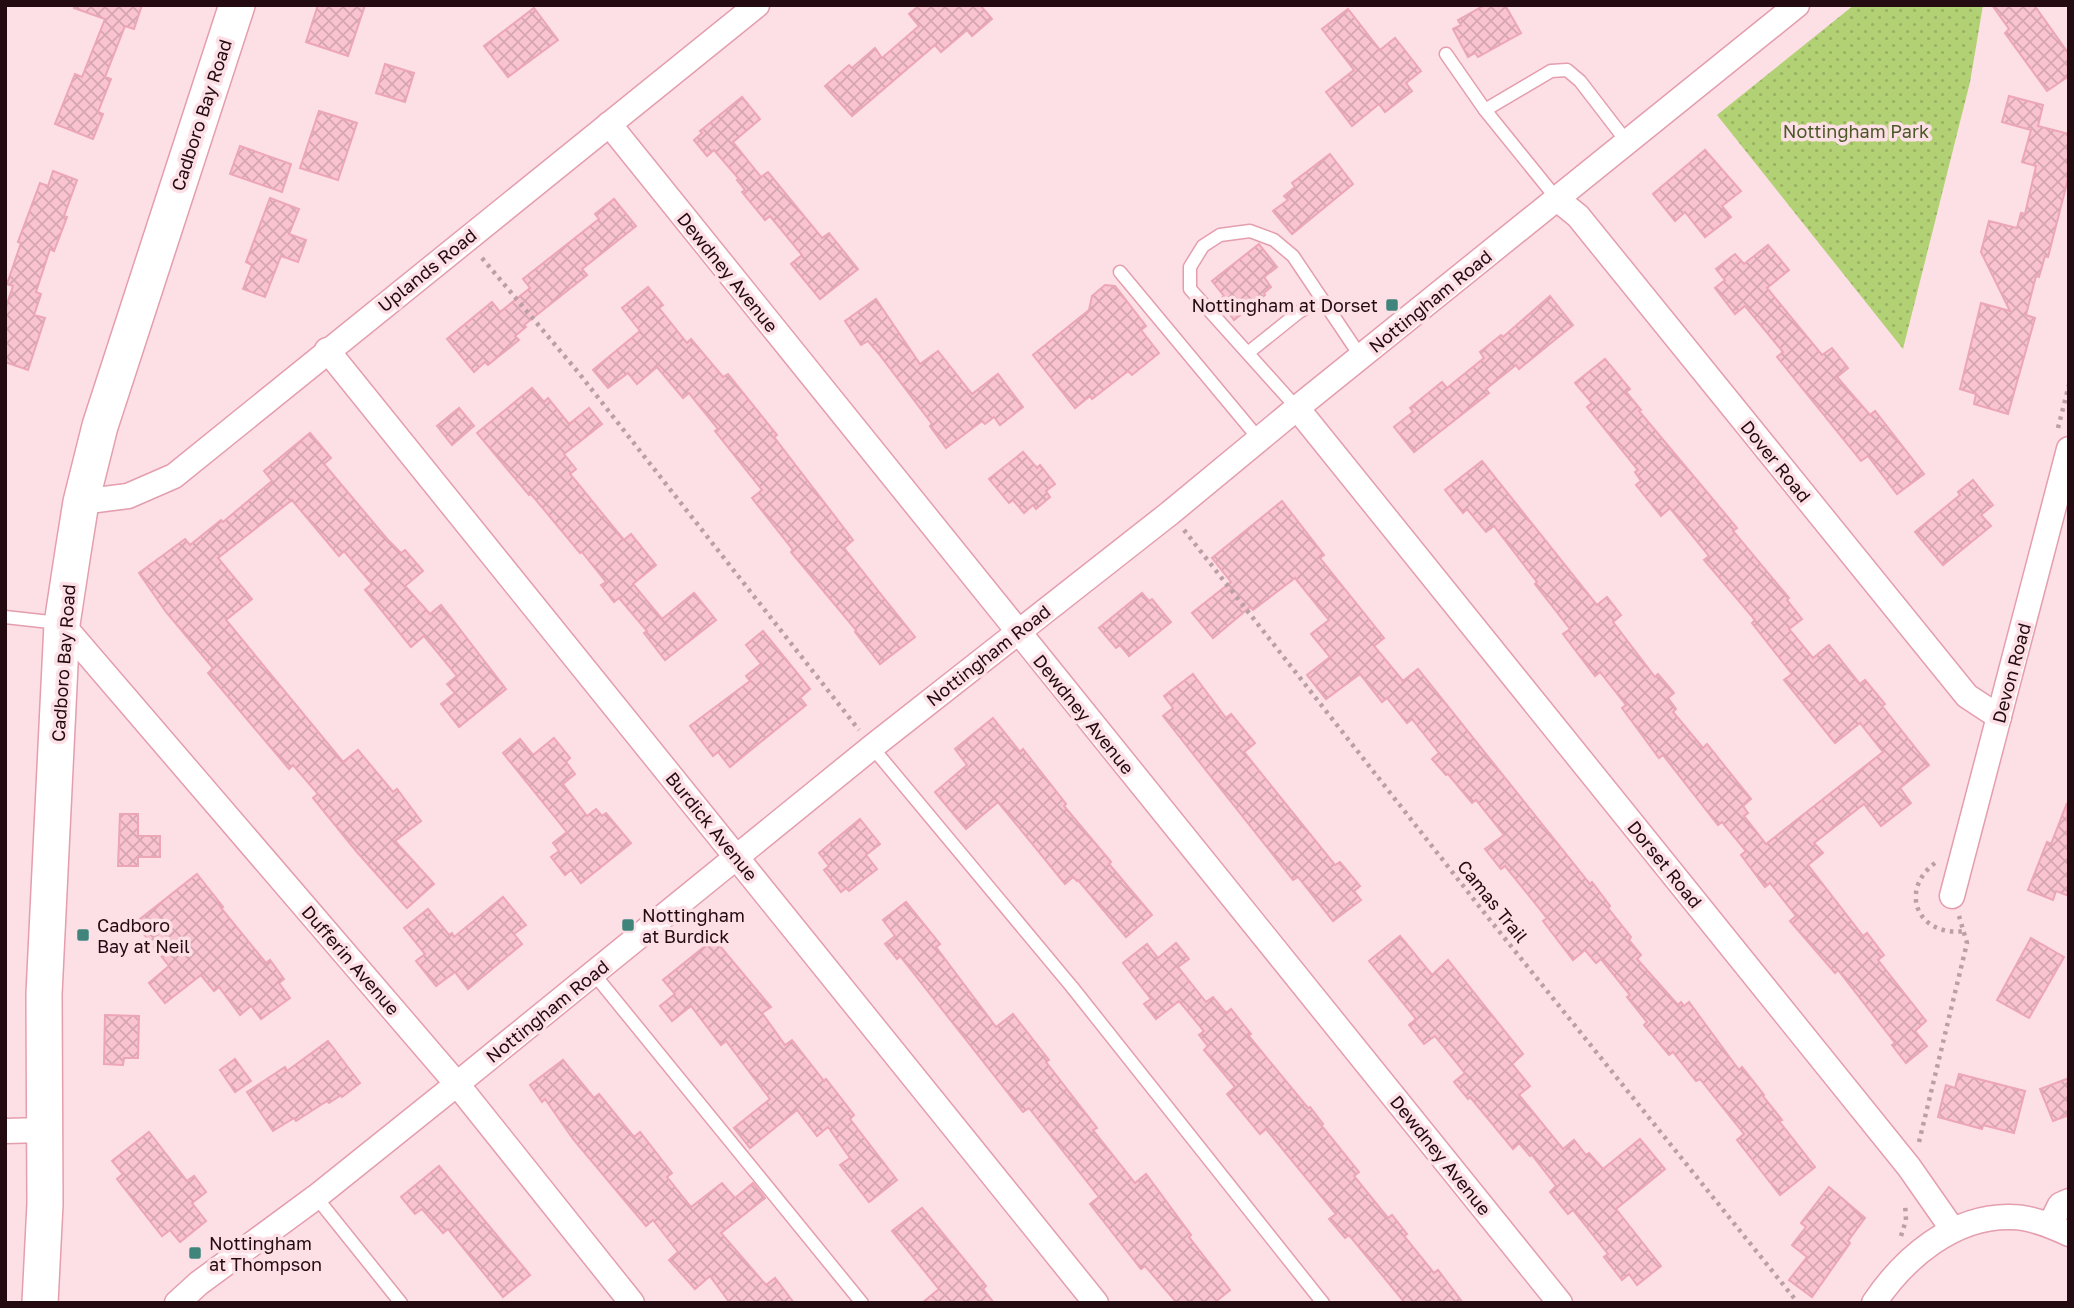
<svg xmlns="http://www.w3.org/2000/svg" width="2074" height="1308" viewBox="0 0 2074 1308" font-family="'Golos Text',sans-serif">
  <style>
    .green { fill: url(#green-dots) }
    .building { fill: url(#building-cross-hatch); stroke: #eca6b6; stroke-width: 2 }
    .lines { fill: none; stroke-linecap: round; stroke-linejoin: round }
    .service-casing { stroke: #e49eae; stroke-width: 15 }
    .minor-casing { stroke: #e49eae; stroke-width: 27 }
    .secondary-casing { stroke: #e49eae; stroke-width: 38 }
    .path { stroke: #bb9fa6; stroke-width: 4.5; stroke-dasharray: 3.5 5; stroke-linecap: butt }
    .service { stroke: #fff; stroke-width: 12 }
    .minor { stroke: #fff; stroke-width: 24 }
    .secondary { stroke: #fff; stroke-width: 35 }
    .poi-dot { fill: #3f857b; stroke: #fddfe6; stroke-width: 2.5 }
    .labels { text-anchor: middle; dominant-baseline: central; stroke-width: 7; stroke-linejoin: round; paint-order: stroke }
    .street-label { font-size: 18px; fill: #240b12; stroke: #fddfe6 }
    .park-label { font-size: 18px; fill: #4a5927; stroke: #fddfe6 }
    .poi-label { font-size: 18px; fill: #240b12; stroke: #fddfe6; text-anchor: start }
  </style>
  <defs>
    <pattern id="green-dots" width="8" height="8" patternUnits="userSpaceOnUse" patternTransform="scale(1.75)"><rect width="8" height="8" fill="#b2d074"/><path d="M2 2h.1M6 6h.1" fill="none" stroke="#99b163" stroke-width="1.8" stroke-linecap="round"/></pattern>
    <pattern id="building-cross-hatch" width="8" height="8" patternUnits="userSpaceOnUse" patternTransform="scale(1.75)"><rect width="8" height="8" fill="#f9c3cf"/><path d="M0 0l8 8M0 8l8-8" fill="none" stroke="#d5a6b1"/></pattern>
  </defs>
  <rect width="100%" height="100%" fill="#fddfe6"/>
  <path class="green" d="M1854 5H1983L1970 82 1903 349 1717 115Z"/>
  <g class="building">
    <path d="M74 5H142L134 29 125 26 105 77 111 79 98 112 103 114 93 139 55 124 75 74 82 77 105 19 74 8Z"/>
    <path d="M318 5H365L348 56 306 42Z"/>
    <path d="M920 5H980L992 19 972 36 967 30 941 52 935 45 852 116 825 86 849 65 852 68 875 48 882 58 919 26 909 14Z"/>
    <path d="M1485 5H1505L1521 33 1478 57 1475 53 1468 57 1453 29 1461 25 1458 20Z"/>
    <path d="M1992 5H2034L2069 54V76L2047 91 2005 33 2009 29Z"/>
    <path d="M534 8 558 40 508 77 484 46Z"/>
    <path d="M1348 9 1380 50 1395 38 1421 71 1406 83 1412 91 1385 112 1379 104 1352 126 1326 92 1354 70 1322 29Z"/>
    <path d="M385 64 414 73 405 102 376 93Z"/>
    <path d="M2009 96 2043 105 2038 126 2069 134V175L2048 257 2045 256 2039 277 2036 276 2026 315 2035 318 2008 414 1974 404 1976 394 1960 389 1981 303 2010 311 1981 252 1989 221 2017 228 2021 213 2025 214 2036 166 2022 162 2031 130 2002 122Z"/>
    <path d="M742 97 760 119 733 142 761 177 768 172 822 238 829 233 858 269 820 299 791 264 802 255 770 216 765 220 742 192 745 190 737 180 739 179 714 150 707 156 694 140 702 133 700 131Z"/>
    <path d="M319 111 357 123 338 180 300 168Z"/>
    <path d="M240 146 291 164 282 192 230 174Z"/>
    <path d="M1705 150 1741 191 1722 206 1731 217 1705 237 1685 212 1675 221 1653 194Z"/>
    <path d="M1330 154 1353 184 1292 234 1273 211 1288 200 1284 196 1295 187 1292 183Z"/>
    <path d="M53 171 77 180 64 216 67 217 54 251 50 249 36 292 41 294 34 315 45 318 28 370 5 362V310L13 286 7 284 21 243 18 242 40 183 48 186Z"/>
    <path d="M270 198 299 209 289 234 306 240 298 262 281 256 265 297 243 289 252 265 246 262Z"/>
    <path d="M614 199 636 226 582 269 587 275 524 325 526 327 515 336 519 340 488 365 485 362 474 372 447 339 492 302 500 312 530 288 523 279 599 219 595 214Z"/>
    <path d="M1259 244 1277 267 1264 277 1271 287 1264 293 1265 295 1234 320 1219 300 1224 296 1212 281Z"/>
    <path d="M1768 245 1789 270 1767 288 1822 355 1832 348 1848 368 1837 377 1870 415 1875 411 1924 474 1897 494 1868 456 1861 461 1777 357 1783 352 1745 306 1735 314 1715 288 1725 280 1716 269 1735 254 1744 264Z"/>
    <path d="M1105 285 1115 286 1146 326 1141 330 1159 353 1132 375 1128 371 1092 399 1090 396 1075 408 1033 355 1089 310 1092 296Z"/>
    <path d="M648 287 663 305 659 308 687 343 691 339 723 377 728 374 777 435 774 437 853 540 844 548 915 637 880 664 855 632 856 630 791 552 793 550 752 498 762 490 715 431 718 429 689 393 683 398 657 367 637 384 628 373 608 388 593 370 640 331 622 308Z"/>
    <path d="M1550 296 1573 325 1519 369 1516 365 1486 389 1489 393 1414 452 1394 427 1413 412 1410 408 1442 382 1447 388 1484 358 1480 352 1501 335 1503 337Z"/>
    <path d="M876 299 920 364 938 351 972 394 998 374 1023 407 1000 425 994 417 985 424 982 421 946 448 930 426 932 424 879 354 868 341 861 345 845 321Z"/>
    <path d="M1605 359 1630 389 1626 392 1641 410 1639 411 1737 528 1733 531 1789 598 1787 600 1802 619 1789 629 1813 658 1829 645 1860 684 1865 680 1885 704 1882 706 1929 765 1900 788 1911 803 1881 826 1864 804 1814 843 1823 853 1808 865 1863 936 1867 933 1884 955 1878 960 1926 1021 1915 1031 1927 1046 1906 1063 1892 1045 1895 1043 1838 970 1835 973 1790 921 1796 916 1770 883 1765 887 1741 855 1746 851 1722 822 1718 825 1663 755 1659 758 1622 708 1626 705 1600 672 1595 676 1563 634 1570 629 1535 584 1537 582 1494 526 1486 532 1467 509 1463 513 1445 490 1482 461 1597 605 1607 597 1621 615 1613 622 1655 677 1658 674 1674 693 1668 698 1676 709 1673 712 1703 748 1707 744 1751 799 1743 806 1748 813 1744 816 1766 844 1883 752 1860 723 1835 743 1784 680 1792 674 1752 623 1755 620 1704 560 1709 556 1670 508 1661 516 1636 485 1641 481 1635 472 1638 470 1587 407 1592 403 1575 383Z"/>
    <path d="M532 388 544 402 548 398 569 424 589 408 602 424 564 454 576 469 570 474 624 540 631 534 656 565 633 584 662 619 694 593 716 620 665 660 644 633 647 631 619 598 614 602 601 585 606 582 582 552 580 553 531 494 529 495 477 433Z"/>
    <path d="M459 408 474 426 452 445 437 426Z"/>
    <path d="M310 433 331 458 324 464 388 540 401 553 405 550 423 571 405 586 430 614 441 605 506 689 459 727 441 704 455 693 447 684 457 676 424 636 411 647 365 590 372 584 344 551 339 556 292 500 218 558 252 599 226 620 343 762 358 750 393 792 397 789 421 821 395 841 434 884 407 908 356 851 313 798 318 794 293 765 289 769 208 673 213 668 166 612 139 573 185 539 190 545 221 520 223 522 272 481 264 471Z"/>
    <path d="M1023 452 1037 468 1040 465 1055 484 1046 491 1050 497 1036 509 1033 505 1024 513 1013 500 1009 503 989 479Z"/>
    <path d="M1973 480 1993 505 1981 515 1991 526 1943 565 1915 532 1960 495 1958 492Z"/>
    <path d="M1282 501 1324 555 1320 558 1384 638 1374 646 1403 681 1418 669 1590 884 1592 882 1610 906 1608 908 1631 937 1629 940 1641 955 1637 959 1678 1005 1681 1002 1684 1006 1689 1002 1739 1070 1742 1067 1764 1095 1763 1096 1782 1120 1779 1121 1815 1167 1780 1195 1737 1140 1744 1134 1700 1079 1696 1081 1673 1052 1669 1055 1644 1025 1647 1022 1627 997 1630 995 1601 959 1596 963 1585 950 1573 960 1543 921 1547 918 1505 866 1501 869 1485 849 1504 835 1476 800 1472 803 1448 774 1446 775 1432 759 1439 753 1412 719 1407 723 1387 698 1382 702 1360 674 1326 699 1307 675 1330 657 1311 634 1329 620 1295 578 1253 610 1250 607 1213 638 1192 613 1231 582 1212 558Z"/>
    <path d="M1142 593 1149 601 1152 599 1171 622 1129 656 1120 645 1116 648 1099 628Z"/>
    <path d="M763 631 810 689 800 698 806 705 730 767 718 752 713 756 690 726 750 681 746 676 761 664 746 645Z"/>
    <path d="M1193 674 1226 718 1231 714 1255 743 1244 752 1335 865 1340 862 1360 886 1354 891 1361 900 1333 921 1298 877 1293 880 1163 716 1173 708 1164 696Z"/>
    <path d="M993 718 1020 752 1023 749 1066 804 1064 806 1111 862 1109 864 1152 915 1126 937 1078 880 1077 881 1073 877 1065 884 998 802 966 829 935 792 967 765 955 749Z"/>
    <path d="M554 738 570 758 566 762 575 774 563 784 587 816 596 809 602 816 606 813 631 843 581 883 571 870 565 875 551 857 559 851 553 843 567 832 503 753 520 739 533 755Z"/>
    <path d="M2067 803 2069 896 2056 891 2053 900 2028 890 2047 842 2051 844Z"/>
    <path d="M120 814H138V836H160V857H138V866H118Z"/>
    <path d="M860 819 880 844 866 855 877 869 849 891 846 888 841 892 824 870 829 866 819 853Z"/>
    <path d="M197 874 223 907 221 908 266 963 270 960 284 979 279 983 290 998 261 1019 251 1006 240 1015 219 987 214 991 201 975 165 1003 149 983 169 966 135 923Z"/>
    <path d="M503 897 526 925 514 934 522 944 468 989 455 972 436 986 416 961 425 954 404 928 428 909 449 935 452 933 454 937Z"/>
    <path d="M906 902 940 944 936 947 996 1027 1013 1014 1049 1060 1046 1062 1097 1128 1093 1130 1135 1183 1146 1174 1191 1235 1189 1237 1230 1290 1214 1303H1177L1145 1266 1141 1269 1090 1204 1099 1197 1029 1108 1023 1112 900 956 897 959 885 944 895 936 883 920Z"/>
    <path d="M1400 936 1432 975 1448 960 1523 1054 1512 1064 1530 1086 1519 1095 1563 1149 1574 1140 1586 1155 1589 1153 1603 1169 1640 1139 1665 1169 1616 1209 1661 1266 1637 1285 1629 1274 1622 1280 1604 1257 1608 1254 1573 1210 1568 1214 1550 1192 1556 1186 1532 1155 1530 1156 1519 1143 1513 1149 1470 1097 1468 1099 1454 1082 1465 1073 1435 1036 1424 1044 1409 1025 1416 1019 1369 961Z"/>
    <path d="M2031 938 2064 957 2029 1018 1997 1000Z"/>
    <path d="M714 939 771 1007 762 1013 785 1045 792 1040 824 1081 826 1079 854 1115 850 1119 897 1180 869 1202 840 1165 850 1158 828 1127 817 1136 797 1110 750 1148 734 1128 770 1099 726 1041 721 1045 691 1006 672 1021 660 1006 675 994 663 980Z"/>
    <path d="M1176 943 1189 959 1178 967 1206 1002 1213 997 1226 1013 1231 1009 1251 1034 1248 1035 1308 1108 1310 1107 1323 1124 1321 1125 1359 1172 1354 1176 1388 1218 1392 1215 1407 1234 1404 1236 1434 1273 1438 1270 1463 1303H1405L1349 1235 1345 1238 1329 1219 1336 1214 1266 1129 1260 1134 1227 1094 1235 1087 1204 1050 1208 1046 1199 1035 1204 1031 1179 1001 1156 1019 1144 1004 1151 999 1123 963 1147 944 1158 958Z"/>
    <path d="M105 1015 139 1016 138 1058H124L123 1065 104 1064Z"/>
    <path d="M328 1041 360 1083 342 1097 341 1095 329 1103 327 1101 296 1121 294 1118 273 1131 247 1092 285 1067 287 1071Z"/>
    <path d="M235 1059 251 1081 235 1092 220 1070Z"/>
    <path d="M563 1060 594 1098 599 1094 634 1137 640 1132 672 1173 667 1177 691 1207 722 1183 735 1198 753 1183 765 1198 721 1233 766 1285 775 1278 794 1303H730L710 1276 695 1289 669 1260 678 1252 653 1220 646 1226 573 1139 545 1099 542 1102 530 1085Z"/>
    <path d="M1959 1074 2025 1091 2014 1133 1983 1125 1982 1129 1938 1117 1946 1085 1955 1088Z"/>
    <path d="M2069 1078V1115L2053 1121 2040 1089Z"/>
    <path d="M149 1132 187 1181 194 1176 206 1192 192 1203 206 1221 180 1242 170 1230 162 1236 117 1179 123 1174 112 1161Z"/>
    <path d="M439 1166 530 1275 503 1297 448 1229 443 1233 422 1209 415 1214 401 1197Z"/>
    <path d="M1829 1187 1865 1218 1848 1241 1850 1243 1812 1297 1789 1280 1807 1257 1792 1245 1806 1227 1801 1223Z"/>
    <path d="M922 1208 986 1286 983 1289 994 1303H922L939 1289 892 1231Z"/>
  </g>
  <g class="lines">
    <g class="service-casing">
      <g id="service">
        <path d="M1446 54 1485 110 1557 199"/>
        <path d="M1485 110 1551 71 1567 70 1580 81 1627 142"/>
        <path d="M1120 272 1259 439"/>
        <path d="M1249 352 1299 312 1321 300"/>
        <path d="M1297 408 1190 289V267L1203 246 1220 235 1250 231 1274 240 1293 256 1361 357"/>
        <path d="M5 617 59 623"/>
        <path d="M872 747 1072 987 1323 1303"/>
        <path d="M594 974 862 1303"/>
        <path d="M316 1197 401 1303"/>
      </g>
    </g>
    <g class="minor-casing">
      <g id="minor">
        <path d="M609 124 1560 1303"/>
        <path d="M1557 199 1578 216 1967 696 1999 717"/>
        <path d="M327 350 1096 1303"/>
        <path d="M1297 408 1909 1167 1953 1230"/>
        <path d="M81 502 128 496 174 476 757 5"/>
        <path d="M62 624 457 1084 632 1303"/>
        <path d="M1952 896 2069 449"/>
        <path d="M5 1131 45 1130"/>
        <path d="M2050 1225 2060 1205 2069 1201"/>
        <path d="M177 1303 199 1283 316 1197 457 1084 872 747 1170 513 1297 408 1797 5"/>
        <path d="M1874 1303C1904 1258 1954 1215 2012 1217 2031 1217 2052 1226 2069 1234"/>
      </g>
    </g>
    <g class="secondary-casing">
      <path id="secondary" d="M40 1303 45 1204 44 994 62 624 73 552 81 502 100 426 237 5"/>
    </g>
    <g class="path">
      <path d="M482 258 578 372 859 730"/>
      <path d="M2058 428 2069 385"/>
      <path d="M1184 530 1486 915 1798 1303"/>
      <path d="M1935 863C1898 891 1918 937 1964 931"/>
      <path d="M1919 1142 1967 943 1959 916"/>
      <path d="M1901 1236 1906 1220 1905 1203"/>
    </g>
    <use href="#service" class="service"/>
    <use href="#minor" class="minor"/>
    <use href="#secondary" class="secondary"/>
  </g>
  <g class="poi-dot">
    <rect x="1385" y="298" width="14" height="14" rx="3.5"/>
    <rect x="621" y="918" width="14" height="14" rx="3.5"/>
    <rect x="76" y="928" width="14" height="14" rx="3.5"/>
    <rect x="188" y="1246" width="14" height="14" rx="3.5"/>
  </g>
  <g class="labels">
    <g class="street-label">
      <text transform="translate(201 115) rotate(-72)">Cadboro Bay Road</text>
      <text transform="translate(427 270) rotate(-39)">Uplands Road</text>
      <text transform="translate(728 272) rotate(51)">Dewdney Avenue</text>
      <text transform="translate(1430 301) rotate(-39)">Nottingham Road</text>
      <text transform="translate(1776 461) rotate(51)">Dover Road</text>
      <text transform="translate(988 655) rotate(-38)">Nottingham Road</text>
      <text transform="translate(63 663) rotate(-86)">Cadboro Bay Road</text>
      <text transform="translate(2011 673) rotate(-75)">Devon Road</text>
      <text transform="translate(1084 714) rotate(51)">Dewdney Avenue</text>
      <text transform="translate(712 826) rotate(51)">Burdick Avenue</text>
      <text transform="translate(1665 864) rotate(51)">Dorset Road</text>
      <text transform="translate(1493 901) rotate(51)">Camas Trail</text>
      <text transform="translate(351 960) rotate(49)">Dufferin Avenue</text>
      <text transform="translate(547 1011) rotate(-39)">Nottingham Road</text>
      <text transform="translate(1441 1155) rotate(51)">Dewdney Avenue</text>
    </g>
    <g class="park-label">
      <text x="1856" y="131">Nottingham Park</text>
    </g>
    <g class="poi-label">
      <text x="1378" y="305" text-anchor="end">Nottingham at Dorset</text>
      <text x="642" y="915">Nottingham<tspan x="642" dy="21">at Burdick</tspan></text>
      <text x="97" y="925">Cadboro<tspan x="97" dy="21">Bay at Neil</tspan></text>
      <text x="209" y="1243">Nottingham<tspan x="209" dy="21">at Thompson</tspan></text>
    </g>
  </g>
  <rect width="2074" height="1308" fill="none" stroke="#240b12" stroke-width="14"/>
</svg>
